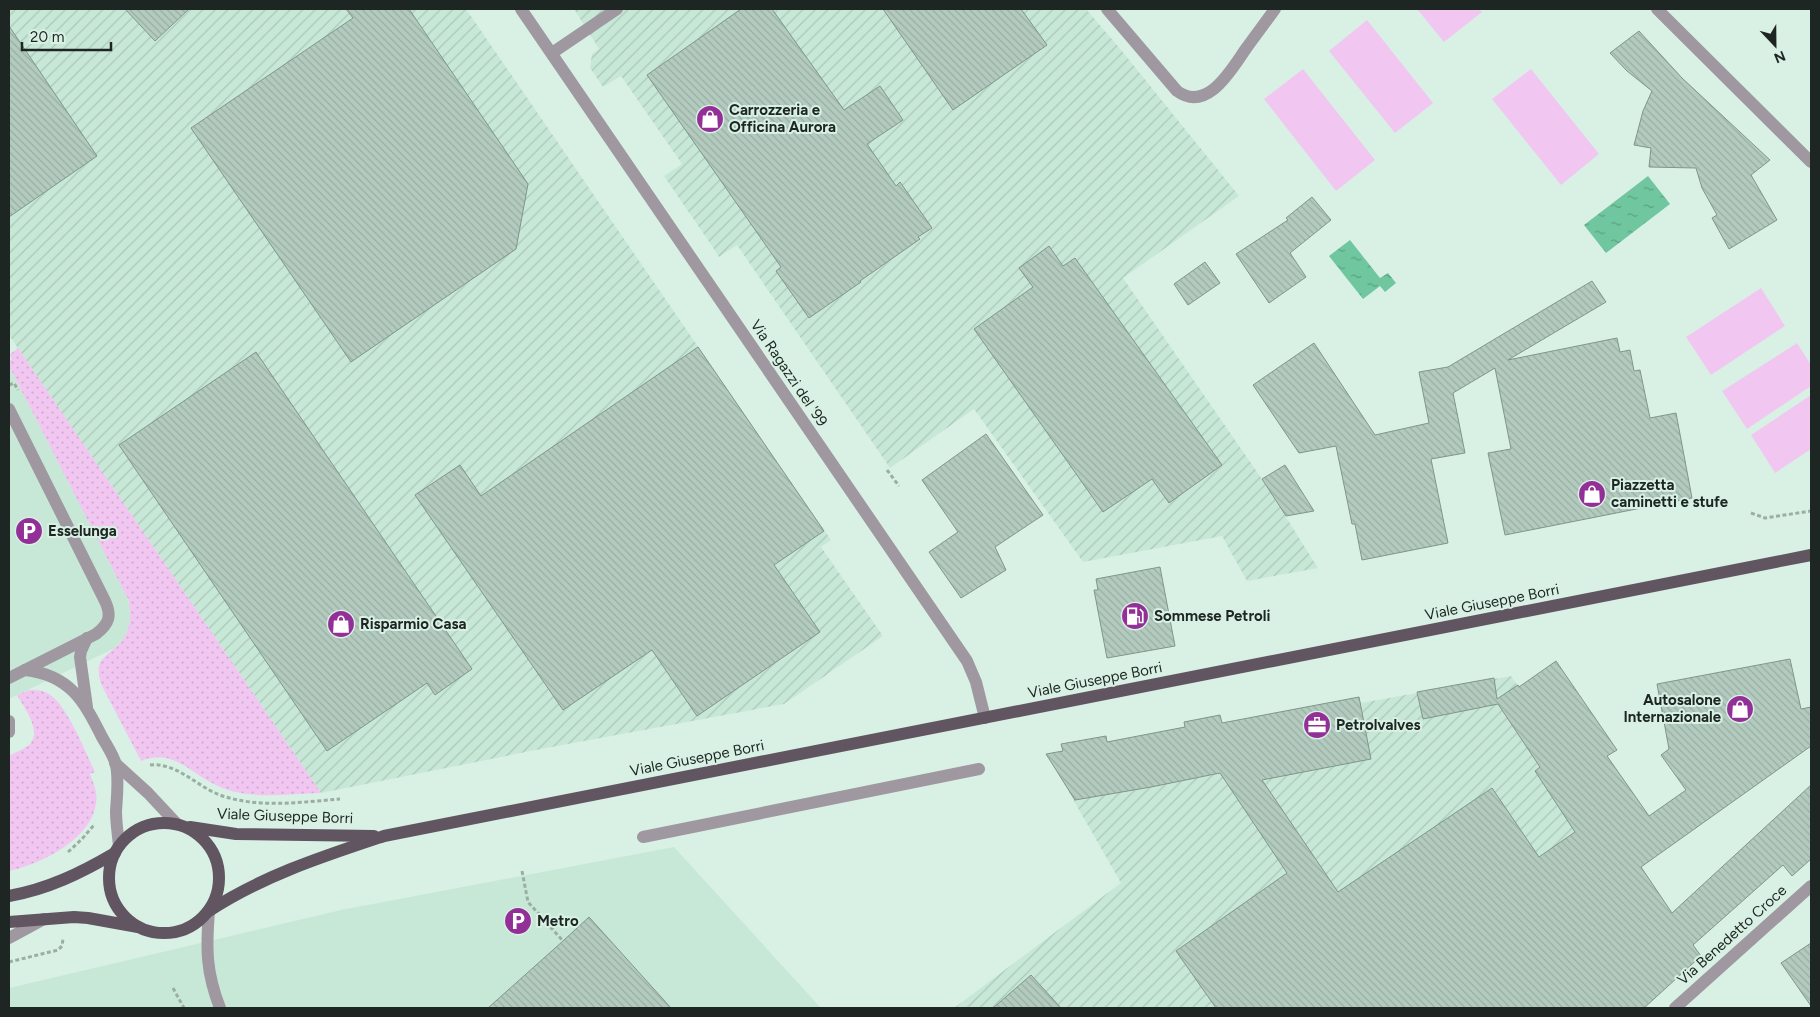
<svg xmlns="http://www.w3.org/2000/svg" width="1820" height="1017" viewBox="0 0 1820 1017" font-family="Figtree,sans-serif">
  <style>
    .built { fill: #c8e8d7 }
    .industrial { fill: url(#industrial-furrows) }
    .grass { fill: url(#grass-dots) }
    .garden { fill: #f1c7f2 }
    .water { fill: url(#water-ripples) }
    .building { fill: url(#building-back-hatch); stroke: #7f968a }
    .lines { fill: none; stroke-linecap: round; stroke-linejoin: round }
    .path { stroke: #9baea4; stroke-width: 3; stroke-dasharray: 4 2.5; stroke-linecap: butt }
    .minor { stroke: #a098a0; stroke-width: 12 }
    .major { stroke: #625562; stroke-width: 12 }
    .labels { text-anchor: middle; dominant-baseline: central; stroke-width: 4; stroke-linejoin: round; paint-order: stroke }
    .poi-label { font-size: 15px; font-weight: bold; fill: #1d2622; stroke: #d9f1e4; text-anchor: start }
    .street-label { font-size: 15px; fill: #1d2622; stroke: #d9f1e4 }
  </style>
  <defs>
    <pattern id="industrial-furrows" width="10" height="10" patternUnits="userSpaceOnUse" patternTransform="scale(1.25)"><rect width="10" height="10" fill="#c8e8d7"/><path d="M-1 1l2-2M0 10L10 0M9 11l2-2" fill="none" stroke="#abc7b8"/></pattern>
    <pattern id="grass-dots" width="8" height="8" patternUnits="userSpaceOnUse" patternTransform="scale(1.25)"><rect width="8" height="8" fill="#f1c7f2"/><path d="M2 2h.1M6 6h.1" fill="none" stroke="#ceabcf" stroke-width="1.8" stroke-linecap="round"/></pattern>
    <pattern id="water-ripples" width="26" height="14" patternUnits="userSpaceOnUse" patternTransform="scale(1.25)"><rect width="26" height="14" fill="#70c69f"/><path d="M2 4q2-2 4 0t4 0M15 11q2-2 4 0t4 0" fill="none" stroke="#5ba181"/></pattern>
    <pattern id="building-back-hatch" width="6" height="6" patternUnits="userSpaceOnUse" patternTransform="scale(1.25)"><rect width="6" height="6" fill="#b3cbbe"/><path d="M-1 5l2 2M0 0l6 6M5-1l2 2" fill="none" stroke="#9aaea3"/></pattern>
  </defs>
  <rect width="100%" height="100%" fill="#d9f1e4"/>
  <g class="built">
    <path d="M9 366 125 591 131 611 130 623 126 634 123 640 113 649 9 699Z"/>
    <path d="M674 847 821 1008H9V988L341 910Z"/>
  </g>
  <g class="industrial">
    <path d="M9 9H466L831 540 821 547 883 636 784 704 541 749 321 793 9 335Z"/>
    <path d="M574 9H1086L1122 51 1239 196 1123 278 1262 479 1318 568 1247 581 1222 536 1083 562 974 409 890 468 737 245 719 257 712 246 664 176 682 164 621 76 603 87 590 68 592 54 599 49Z"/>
    <path d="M1511 676 1701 956 1644 1008H954L1121 883 1047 754 1063 751 1061 744 1106 736 1107 742 1185 727 1184 722 1220 715 1221 720 1233 737 1260 732 1256 716 1359 697 1361 703Z"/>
  </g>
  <g class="grass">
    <path d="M18 348 321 793C286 794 246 801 214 784 189 772 172 748 141 761L101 684C94 659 104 659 119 644 131 632 132 614 128 599L9 366V361L12 359 9 355Z"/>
    <path d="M29 690C36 690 43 690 49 694 67 705 85 751 95 772L90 774C92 780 95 786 96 792 102 835 42 864 9 871V756C15 752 25 749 30 744 42 730 24 708 17 695Z"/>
  </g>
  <g class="garden">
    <path d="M1417 9H1479L1482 12 1444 42Z"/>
    <path d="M1367 20 1433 103 1395 133 1329 51Z"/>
    <path d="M1303 69 1375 160 1336 191 1264 99Z"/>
    <path d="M1531 69 1599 154 1561 185 1492 99Z"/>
    <path d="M1761 288 1785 326 1711 375 1686 337Z"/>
    <path d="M1797 343 1811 365V386L1747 429 1722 391Z"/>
    <path d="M1811 395V449L1775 473 1751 435Z"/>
  </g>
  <g class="water">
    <path d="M1648 176 1670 204 1606 253 1584 225Z"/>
    <path d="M1350 240 1380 278 1388 273 1396 283 1385 292 1380 286 1363 299 1329 256Z"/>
  </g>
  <g class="building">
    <path d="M125 9H189L155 41Z"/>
    <path d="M346 9H409L528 184 516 249 351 362 191 128 353 18Z"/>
    <path d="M741 9H772L844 110 880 86 903 120 867 144 896 186 900 182 932 228 918 237 920 239 860 281 861 282 809 318 776 271 781 267 647 75Z"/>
    <path d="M883 9H1021L1047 45 953 110Z"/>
    <path d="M9 26 97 156 9 217Z"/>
    <path d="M1639 31 1682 78 1770 160 1751 175 1777 220 1729 249 1712 218 1717 215 1702 188 1696 168 1649 167 1651 148 1634 145 1643 111 1652 91 1627 71 1610 53Z"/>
    <path d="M1312 197 1331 220 1290 253 1306 277 1269 303 1236 254 1288 220 1286 218Z"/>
    <path d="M1049 246 1063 266 1075 258 1222 465 1169 503 1152 479 1103 512 974 329 1033 287 1019 268Z"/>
    <path d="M1205 262 1220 283 1188 305 1174 284Z"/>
    <path d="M1592 281 1606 302 1508 360 1617 338 1620 352 1630 350 1634 371 1640 370 1650 418 1676 413 1692 498 1505 535 1488 453 1511 449 1495 368 1453 393 1465 453 1431 459 1448 543 1362 560 1355 524H1352L1336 446 1299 453 1253 385 1314 343 1375 435 1429 423 1419 372 1448 367Z"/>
    <path d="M698 347 824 531 774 565 820 632 697 716 652 650 563 710 415 495 460 465 481 496Z"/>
    <path d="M256 352 472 669 435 695 427 683 327 751 119 445Z"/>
    <path d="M986 434 1043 515 995 547 1006 570 961 598 929 552 958 532 922 480Z"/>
    <path d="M1285 465 1314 511 1286 516 1262 479Z"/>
    <path d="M1160 567 1175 646 1107 658 1094 590H1098L1096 579Z"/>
    <path d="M1790 659 1801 709 1811 707V746L1641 867 1672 913 1811 785V859L1792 876 1783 865 1693 945 1701 956 1644 1008H1216L1176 951 1287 873 1220 773 1151 787 1075 800 1046 754 1063 751 1061 744 1106 736 1107 742 1185 727 1184 722 1220 715 1222 723 1359 697 1371 759 1262 780 1338 892 1492 788 1539 857 1575 832 1535 771 1540 767 1498 704 1423 719 1417 692 1494 678 1497 699 1518 685 1519 687 1556 661 1617 750 1607 756 1649 816 1686 790 1661 755 1669 749 1657 684Z"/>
    <path d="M589 917 671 1008H488L563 941Z"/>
    <path d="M1811 943V1006L1781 963Z"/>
    <path d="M1031 975 1061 1008H993Z"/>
  </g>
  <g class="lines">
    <g class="path">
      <path d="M9 385 14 383 18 390"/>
      <path d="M887 470 899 486"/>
      <path d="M1751 513 1765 518 1811 511"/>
      <path d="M150 765C179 762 199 790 226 797 262 808 304 802 340 799"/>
      <path d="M68 852 81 840 95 824"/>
      <path d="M522 871 528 902 563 941"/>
      <path d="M9 962 58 950 62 946 63 939"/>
      <path d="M173 988 184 1008"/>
    </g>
    <g class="minor">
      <path d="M521 9 967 661 976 682 985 718"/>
      <path d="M1107 9 1177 91C1207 113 1231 70 1245 50 1255 36 1265 23 1275 9"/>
      <path d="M1657 9 1811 162"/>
      <path d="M552 53 617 9"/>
      <path d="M9 409 105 601C112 616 109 624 96 634L9 678"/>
      <path d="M25 670C70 675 84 701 102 737 107 746 114 756 116 765 119 780 117 796 116 811 116 823 118 835 119 846"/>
      <path d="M87 707 80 657 81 651 87 638"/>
      <path d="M9 721V732"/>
      <path d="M115 763 148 793 177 824"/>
      <path d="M643 837 979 769"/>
      <path d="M209 911C206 949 206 972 220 1008"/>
      <path d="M9 938 44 919"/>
      <path d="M1675 1008 1811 886"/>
    </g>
    <g class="major">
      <circle cx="164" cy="878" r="55"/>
      <path d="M190 827 236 834 374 836"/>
      <path d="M9 896C48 889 81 873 115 853"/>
      <path d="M209 911C262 876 324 856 384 836L1811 555"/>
      <path d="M9 922 74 917 88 918 138 927"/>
    </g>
  </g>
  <defs>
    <g id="shop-disc" transform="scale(1.4375)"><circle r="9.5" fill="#923097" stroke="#d9f1e4"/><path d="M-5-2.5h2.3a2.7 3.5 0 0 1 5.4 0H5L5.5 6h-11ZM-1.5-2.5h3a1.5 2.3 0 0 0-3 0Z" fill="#fff"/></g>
    <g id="parking-disc" transform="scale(1.4375)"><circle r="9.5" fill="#923097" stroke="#d9f1e4"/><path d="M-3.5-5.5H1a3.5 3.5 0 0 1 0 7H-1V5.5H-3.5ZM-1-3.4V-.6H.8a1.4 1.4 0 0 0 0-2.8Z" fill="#fff"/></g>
    <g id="fuel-disc" transform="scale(1.4375)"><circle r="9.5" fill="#923097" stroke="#d9f1e4"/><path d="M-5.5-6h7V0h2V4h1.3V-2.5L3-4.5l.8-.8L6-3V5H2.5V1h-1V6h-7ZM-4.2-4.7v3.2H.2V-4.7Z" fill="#fff"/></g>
    <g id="office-disc" transform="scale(1.4375)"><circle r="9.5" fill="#923097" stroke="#d9f1e4"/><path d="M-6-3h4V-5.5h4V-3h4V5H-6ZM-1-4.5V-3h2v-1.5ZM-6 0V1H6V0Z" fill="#fff"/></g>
  </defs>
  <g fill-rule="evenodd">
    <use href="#shop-disc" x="710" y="119"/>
    <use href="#shop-disc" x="1592" y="494"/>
    <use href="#parking-disc" x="29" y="531"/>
    <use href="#fuel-disc" x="1135" y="616"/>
    <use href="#shop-disc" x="341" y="624"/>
    <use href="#shop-disc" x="1740" y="709"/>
    <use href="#office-disc" x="1317" y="725"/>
    <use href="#parking-disc" x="518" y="921"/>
  </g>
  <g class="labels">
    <g class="poi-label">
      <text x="729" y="110">Carrozzeria e<tspan x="729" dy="17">Officina Aurora</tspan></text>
      <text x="1611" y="485">Piazzetta<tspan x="1611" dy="17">caminetti e stufe</tspan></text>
      <text x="48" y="531">Esselunga</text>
      <text x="1154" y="616">Sommese Petroli</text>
      <text x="360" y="624">Risparmio Casa</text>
      <text x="1721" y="700" text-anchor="end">Autosalone<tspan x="1721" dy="17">Internazionale</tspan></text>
      <text x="1336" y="725">Petrolvalves</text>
      <text x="537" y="921">Metro</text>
    </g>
    <g class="street-label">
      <text transform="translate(789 373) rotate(56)">Via Ragazzi del '99</text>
      <text transform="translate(1492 602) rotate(-11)">Viale Giuseppe Borri</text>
      <text transform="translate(1095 680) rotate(-11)">Viale Giuseppe Borri</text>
      <text transform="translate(697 758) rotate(-11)">Viale Giuseppe Borri</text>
      <text transform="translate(285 816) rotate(2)">Viale Giuseppe Borri</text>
      <text transform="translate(1732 935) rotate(-42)">Via Benedetto Croce</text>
    </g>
  </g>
  <rect width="1820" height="1017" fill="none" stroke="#1d2622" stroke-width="20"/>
  <g transform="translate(1775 45) rotate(158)" stroke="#d9f1e4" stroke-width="4" paint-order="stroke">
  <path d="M0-4L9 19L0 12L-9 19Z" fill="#1d2622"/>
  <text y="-8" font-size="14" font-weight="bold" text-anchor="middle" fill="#1d2622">N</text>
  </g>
  <path d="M22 42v8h89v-8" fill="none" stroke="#1d2622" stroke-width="2.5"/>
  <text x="30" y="42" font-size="15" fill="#1d2622" stroke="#d9f1e4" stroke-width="4" paint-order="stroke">20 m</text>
</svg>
